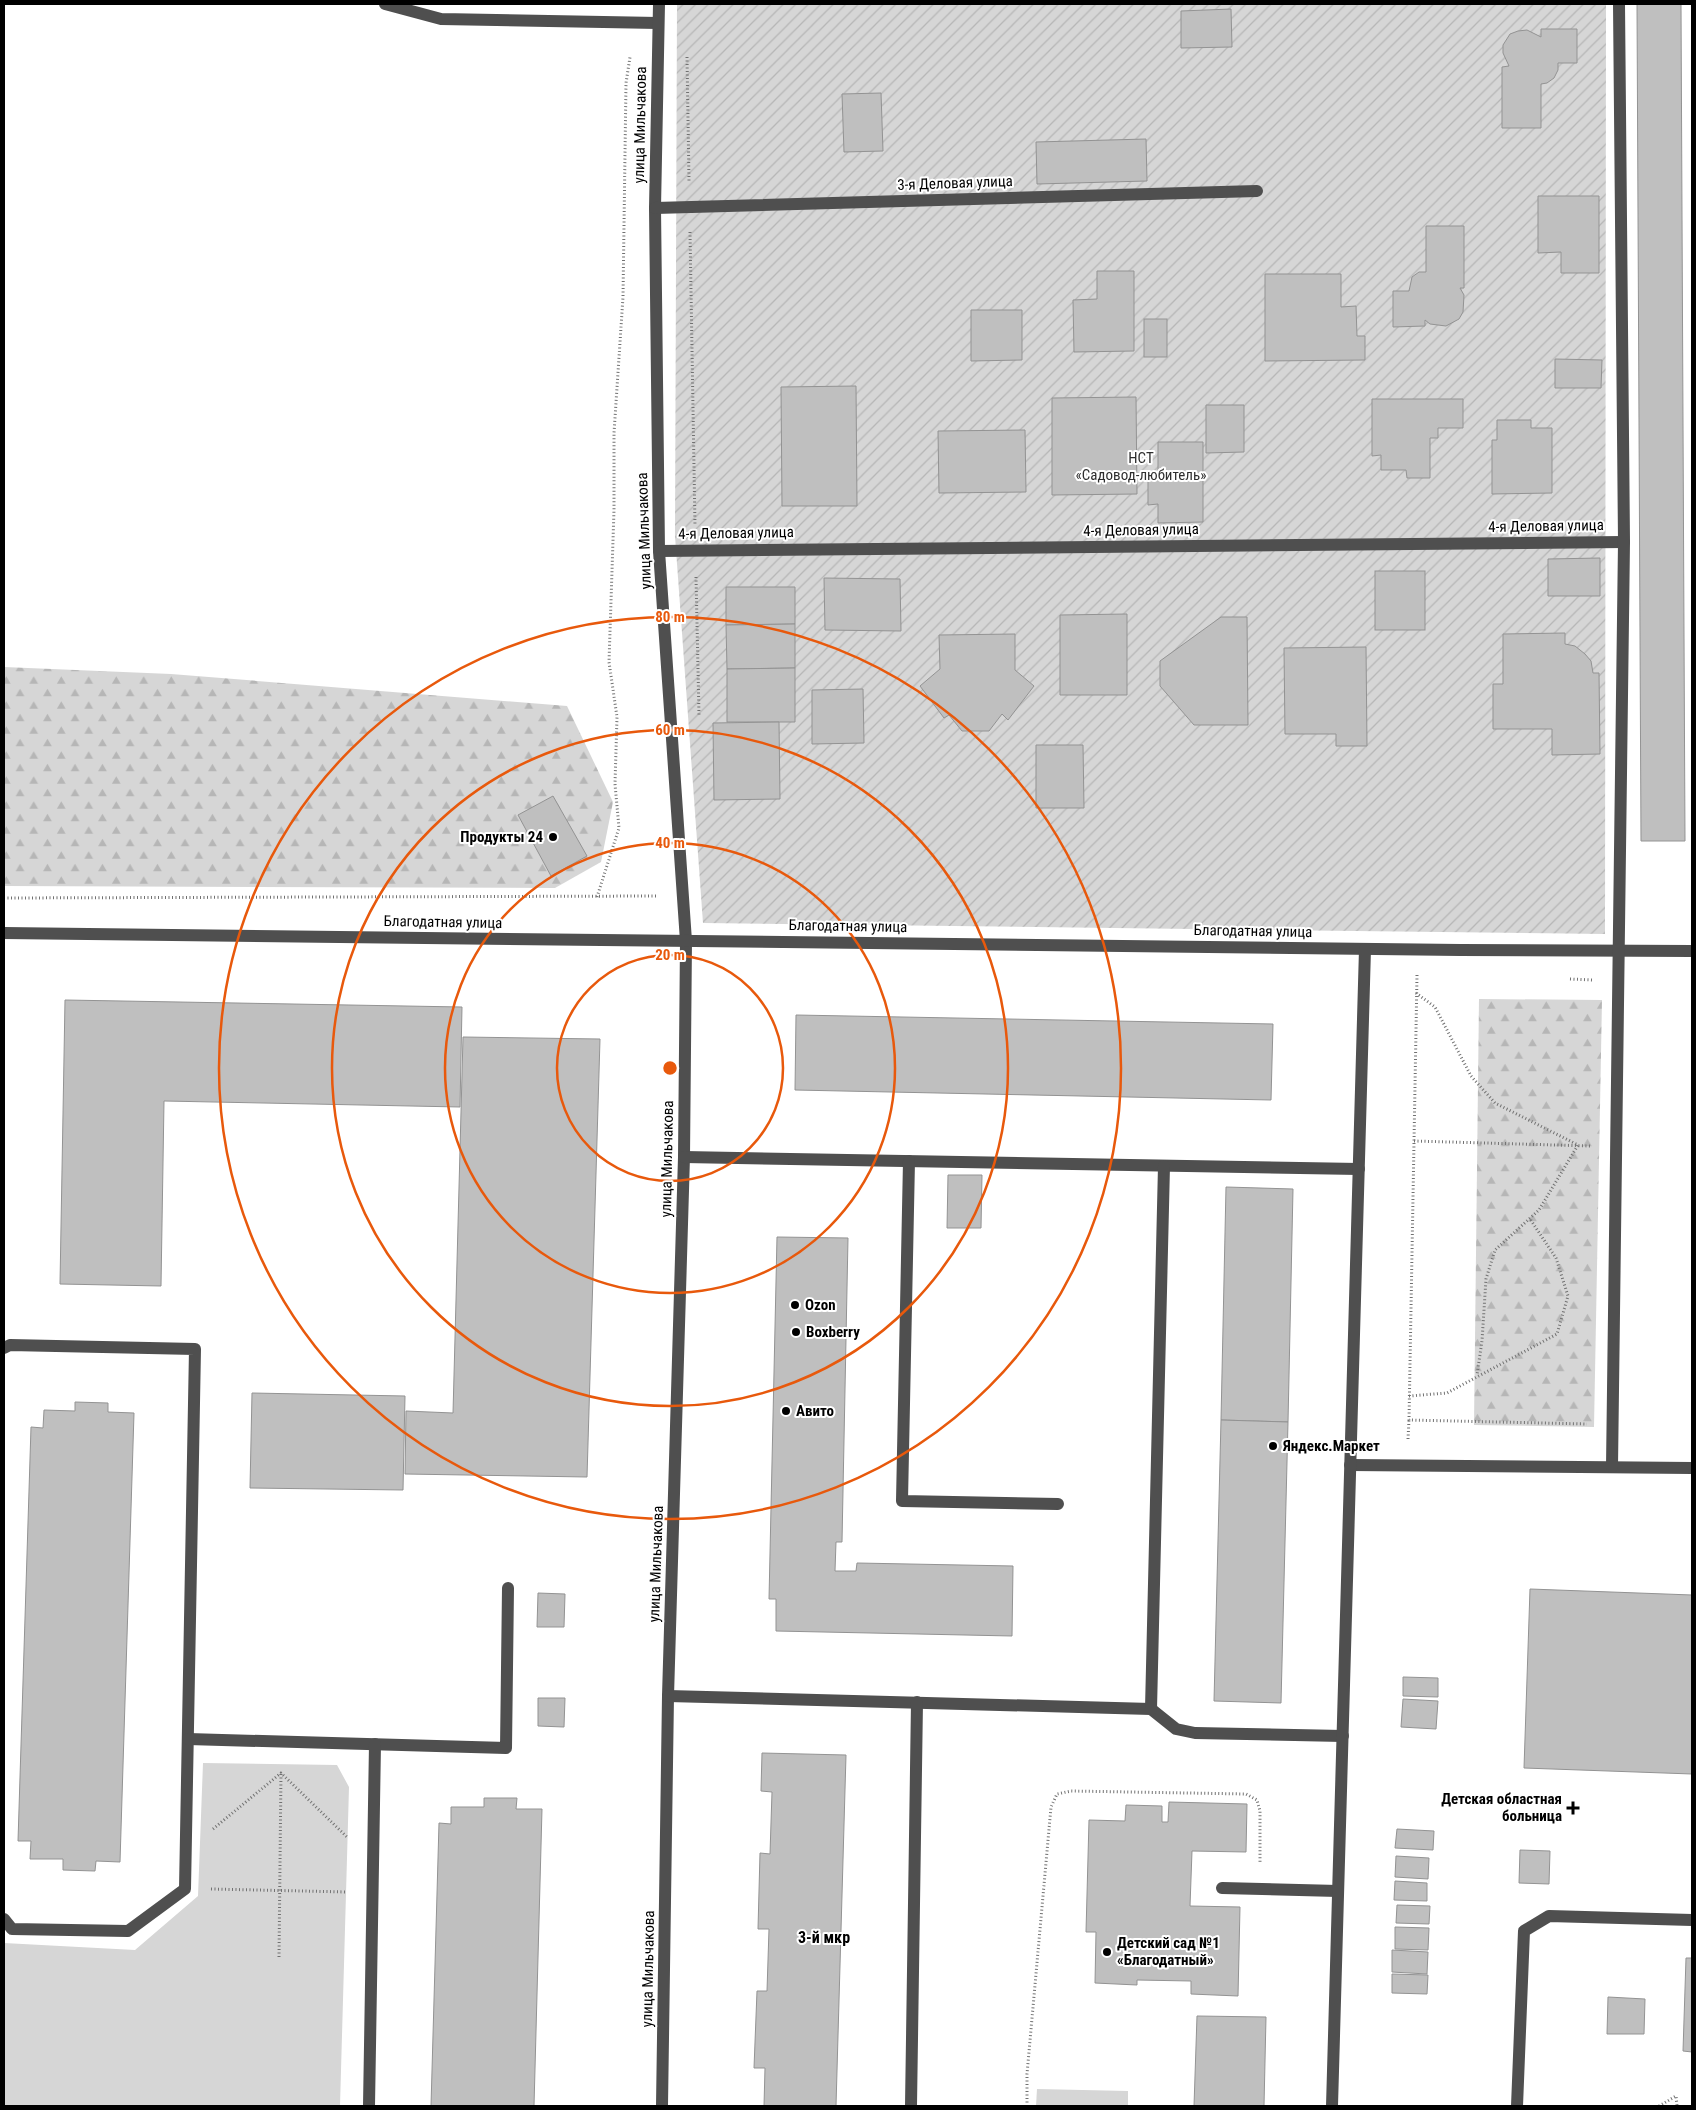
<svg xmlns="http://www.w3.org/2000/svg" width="1696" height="2110" viewBox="0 0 1696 2110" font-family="'Roboto Condensed',sans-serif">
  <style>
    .green { fill: #d6d6d6 }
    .forest { fill: url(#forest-firs) }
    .garden { fill: url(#garden-furrows) }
    .building { fill: #bfbfbf; stroke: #939393 }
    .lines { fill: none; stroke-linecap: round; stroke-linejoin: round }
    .path { stroke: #717171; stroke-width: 3; stroke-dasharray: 1 2.5; stroke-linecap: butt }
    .minor { stroke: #4f4f4f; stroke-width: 12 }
    .ring { fill: none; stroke: #e8590c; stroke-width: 2.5 }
    .poi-dot { fill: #000; stroke: #fff; stroke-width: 2 }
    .labels { text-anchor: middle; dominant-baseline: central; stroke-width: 4; stroke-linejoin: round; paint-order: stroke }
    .street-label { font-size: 15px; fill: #000; stroke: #fff }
    .park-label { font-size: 15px; fill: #2d2d2d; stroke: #fff }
    .poi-label { font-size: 15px; font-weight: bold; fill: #000; stroke: #fff; text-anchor: start }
    .neighbourhood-label { font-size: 16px; font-weight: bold; fill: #000; stroke: #fff }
    .centre { fill: #e8590c; stroke: #fff; stroke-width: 2.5 }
    .ring-label { font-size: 15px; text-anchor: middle; font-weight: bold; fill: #e8590c; stroke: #fff; stroke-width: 4; stroke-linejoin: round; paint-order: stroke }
  </style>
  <defs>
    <pattern id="forest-firs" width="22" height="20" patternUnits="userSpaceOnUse" patternTransform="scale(1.25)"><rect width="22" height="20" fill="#d6d6d6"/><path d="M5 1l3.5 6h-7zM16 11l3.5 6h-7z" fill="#b6b6b6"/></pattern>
    <pattern id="garden-furrows" width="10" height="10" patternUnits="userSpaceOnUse" patternTransform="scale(1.25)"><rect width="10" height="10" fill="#d6d6d6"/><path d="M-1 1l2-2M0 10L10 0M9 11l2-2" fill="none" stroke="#b6b6b6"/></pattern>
  </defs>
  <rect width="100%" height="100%" fill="#fff"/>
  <g class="green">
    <path d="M203 1763 337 1765 349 1787 340 2106H4V1943L135 1950 198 1896Z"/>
    <path d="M1037 2089 1128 2091V2106H1036Z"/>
  </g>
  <g class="forest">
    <path d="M4 667 171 674 567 706 613 802 601 862 555 888 4 886Z"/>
    <path d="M1479 999 1602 1000 1594 1427 1474 1425Z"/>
  </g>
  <path class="garden" d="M677 4H1606L1605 934 703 923 675 536Z"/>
  <g class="building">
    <path d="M1637 4H1681L1685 841H1641Z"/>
    <path d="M1231 9 1232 47 1181 48V11Z"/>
    <path d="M1541 29H1577V63H1558V70L1554 78 1547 83 1541 84V128H1502V67L1509 66 1503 53V45L1510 34 1518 31 1527 30 1541 37Z"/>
    <path d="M881 93 883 151 844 152 842 94Z"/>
    <path d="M1146 139 1147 181 1037 184 1036 142Z"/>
    <path d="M1538 196H1599V273H1561V252L1538 253Z"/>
    <path d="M1426 226H1464V288H1460L1464 295 1463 312 1459 319 1446 326 1430 324 1425 320V326L1393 327V291H1409L1412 277 1419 272H1426Z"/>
    <path d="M1097 271H1134V351L1074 352 1073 300 1097 299Z"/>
    <path d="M1265 274H1341V307L1356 306 1357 336H1365V360L1265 361Z"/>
    <path d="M971 310H1022V360L971 361Z"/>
    <rect x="1144" y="319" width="23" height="38"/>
    <path d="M1555 359 1602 360 1601 388H1555Z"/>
    <path d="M856 386 857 506H782L781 387Z"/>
    <path d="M1136 397 1137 494 1052 495V398Z"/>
    <path d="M1372 399H1463V428H1438V438H1430V478H1407L1406 470H1381V455L1372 456Z"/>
    <path d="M1206 405H1244V452L1206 453Z"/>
    <path d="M1497 420H1531V428H1552V493L1492 494V440H1497Z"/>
    <path d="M1025 430 1026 492 939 493 938 431Z"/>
    <path d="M1158 442H1203V522L1158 523V504L1148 505V475H1158Z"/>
    <path d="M1600 558V596H1548V559Z"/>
    <rect x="1375" y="571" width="50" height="59"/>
    <path d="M824 578 900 579 901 631 825 630Z"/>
    <path d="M726 587H795V624L726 625Z"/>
    <path d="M1127 614V695H1060V615Z"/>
    <path d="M1221 617H1247L1248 725H1194L1160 686V661Z"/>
    <path d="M795 624V668L727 669 726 625Z"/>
    <path d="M1565 633V644L1575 646 1585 654 1591 661 1593 673H1599L1600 754 1552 755V729H1493V684H1503V634Z"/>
    <path d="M1015 634V670L1034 686 1008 720 1002 714 989 731H962L949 715 944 718 920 686 940 669 939 635Z"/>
    <path d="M1366 647 1367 746H1336V734H1285L1284 648Z"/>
    <path d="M795 668V722H727V669Z"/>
    <path d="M863 689 864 743 812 744V690Z"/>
    <path d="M779 722 780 799 714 800 713 723Z"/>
    <path d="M1036 745H1083L1084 808H1036Z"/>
    <path d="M553 796 587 856 551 876 518 815Z"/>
    <path d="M65 1000 462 1007 460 1107 164 1101 161 1286 60 1284Z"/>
    <path d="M796 1015 1273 1024 1271 1100 795 1090Z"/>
    <path d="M463 1037 600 1039 587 1477 405 1474 406 1411 453 1413Z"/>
    <path d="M948 1175H982L981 1228H947Z"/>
    <path d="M1226 1187 1293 1189 1288 1422 1221 1420Z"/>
    <path d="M777 1237 848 1238 842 1542H836L835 1571H856L857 1563 1013 1566 1012 1636 776 1631V1599H769Z"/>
    <path d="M252 1393 405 1396 403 1490 250 1488Z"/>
    <path d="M75 1402 108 1403V1412L134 1413 120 1862 96 1861 95 1871 63 1870V1859H30L31 1841H18L31 1427 43 1428 44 1410 75 1411Z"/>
    <path d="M1221 1420 1288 1422 1281 1703 1214 1701Z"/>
    <path d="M1530 1589 1692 1595V1774L1524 1768Z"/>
    <path d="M538 1593 565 1594 564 1627H537Z"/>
    <path d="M1403 1677 1438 1678V1697L1403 1696Z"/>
    <path d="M538 1698H565L564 1727 538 1726Z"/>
    <path d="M1403 1699 1438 1701 1436 1729 1401 1727Z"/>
    <path d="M762 1753 846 1755 836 2106H764L765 2068H754L757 1991H767L769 1929H758L760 1853 770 1854 772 1792 761 1791Z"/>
    <path d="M484 1798H517L516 1809H542L534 2106H431L439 1823 451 1824V1807H484Z"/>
    <path d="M1169 1802 1247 1804 1246 1852 1192 1851 1190 1906 1240 1907 1238 1996 1191 1994V1981L1137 1980V1985L1095 1983 1096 1932H1086L1089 1820 1125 1821 1126 1805 1162 1806V1822H1168Z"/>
    <path d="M1397 1829 1434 1831 1433 1850 1395 1848Z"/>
    <path d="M1520 1850 1550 1851 1549 1884 1519 1883Z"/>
    <path d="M1396 1856 1429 1858 1428 1879 1395 1877Z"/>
    <path d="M1395 1881 1427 1883V1901L1394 1900Z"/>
    <path d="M1397 1905 1430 1906 1429 1924 1396 1923Z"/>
    <path d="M1395 1927 1429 1928 1428 1950 1395 1949Z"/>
    <path d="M1392 1950 1428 1952 1427 1974 1392 1972Z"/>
    <path d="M1686 1958H1692V2052L1683 2051Z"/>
    <path d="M1392 1974 1428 1975 1427 1994 1392 1993Z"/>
    <path d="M1608 1997 1645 1999 1644 2034H1607Z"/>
    <path d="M1197 2016 1266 2017 1264 2106H1194Z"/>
  </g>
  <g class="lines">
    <g class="path">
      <path d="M687 57 689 181"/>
      <path d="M690 232 695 526"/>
      <path d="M696 577 699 715"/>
      <path d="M597 897 619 828 615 784 617 717 609 662 614 510V433L623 297 626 83 630 57"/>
      <path d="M4 898 656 896"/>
      <path d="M1417 975 1409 1420 1587 1424"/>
      <path d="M1570 979 1593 980"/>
      <path d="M1416 993 1435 1007 1471 1076 1495 1103 1578 1145 1539 1210 1495 1250 1486 1279 1482 1341 1477 1375"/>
      <path d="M1414 1141 1590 1146"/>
      <path d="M1409 1396 1447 1393 1557 1334 1568 1296 1556 1258 1530 1219"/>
      <path d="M1408 1439 1409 1420"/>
      <path d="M213 1829 281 1773 348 1838"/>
      <path d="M211 1889 347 1892"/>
      <path d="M279 1957 281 1772"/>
      <path d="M1027 2106V2074L1051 1807 1057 1794 1071 1791 1246 1794 1257 1800 1260 1811V1864"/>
      <path d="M1659 2106 1676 2096 1677 2106"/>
    </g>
    <g class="minor">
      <path d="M385 4 441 19 658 23"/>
      <path d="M659 4 655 208 659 551 686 941 684 1157 668 1696 662 2106"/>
      <path d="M655 208 1257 191"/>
      <path d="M659 551 1624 542"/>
      <path d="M4 933 1460 950 1692 951"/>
      <path d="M684 1157 1359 1169"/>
      <path d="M909 1161 902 1501 1058 1504"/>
      <path d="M4 1348 10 1345 195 1349 185 1889 128 1931 12 1929 4 1919"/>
      <path d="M1350 1465 1692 1468"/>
      <path d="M1612 1467 1624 542 1619 4"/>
      <path d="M668 1696 1151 1709 1176 1729 1195 1733 1343 1736"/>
      <path d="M1151 1709 1164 1166"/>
      <path d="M188 1739 506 1748 508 1588"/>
      <path d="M1222 1888 1338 1891"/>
      <path d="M369 2106 375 1744"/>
      <path d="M911 2106 917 1702"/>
      <path d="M1332 2106 1365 949"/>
      <path d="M1517 2106 1524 1931 1549 1916 1692 1920"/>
    </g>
  </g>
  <g class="ring">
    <circle cx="670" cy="1068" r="113"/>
    <circle cx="670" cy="1068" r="225"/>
    <circle cx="670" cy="1068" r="338"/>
    <circle cx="670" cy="1068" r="451"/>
  </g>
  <g class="poi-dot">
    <circle cx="553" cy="837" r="5"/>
    <circle cx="795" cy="1305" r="5"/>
    <circle cx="796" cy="1332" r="5"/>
    <circle cx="786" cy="1411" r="5"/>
    <circle cx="1273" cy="1446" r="5"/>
    <path d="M1570.5 1800.5h5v5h5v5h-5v5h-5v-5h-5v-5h5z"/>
    <circle cx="1107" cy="1952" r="5"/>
  </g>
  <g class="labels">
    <g class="street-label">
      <text transform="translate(640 125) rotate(-89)">улица Мильчакова</text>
      <text transform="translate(955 183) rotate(-2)">3-я Деловая улица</text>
      <text transform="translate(1546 526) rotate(-1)">4-я Деловая улица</text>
      <text transform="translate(1141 530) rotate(-1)">4-я Деловая улица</text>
      <text transform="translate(644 531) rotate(-92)">улица Мильчакова</text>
      <text transform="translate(736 533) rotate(-1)">4-я Деловая улица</text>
      <text transform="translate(443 922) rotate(1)">Благодатная улица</text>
      <text transform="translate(848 926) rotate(1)">Благодатная улица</text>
      <text transform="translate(1253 931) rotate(1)">Благодатная улица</text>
      <text transform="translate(667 1159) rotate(-89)">улица Мильчакова</text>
      <text transform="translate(656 1564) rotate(-88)">улица Мильчакова</text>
      <text transform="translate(648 1969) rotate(-89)">улица Мильчакова</text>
    </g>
    <g class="park-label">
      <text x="1141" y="458">НСТ<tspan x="1141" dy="17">«Садовод-любитель»</tspan></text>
    </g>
    <g class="poi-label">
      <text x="543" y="837" text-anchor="end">Продукты 24</text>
      <text x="805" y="1305">Ozon</text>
      <text x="806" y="1332">Boxberry</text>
      <text x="796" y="1411">Авито</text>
      <text x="1283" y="1446">Яндекс.Маркет</text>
      <text x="1562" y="1799" text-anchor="end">Детская областная<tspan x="1562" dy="17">больница</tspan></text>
      <text x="1117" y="1943">Детский сад №1<tspan x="1117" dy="17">«Благодатный»</tspan></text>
    </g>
    <g class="neighbourhood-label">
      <text x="824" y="1937">3-й мкр</text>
    </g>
  </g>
  <circle cx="670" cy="1068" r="8" class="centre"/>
  <g class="ring-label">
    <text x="670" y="622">80 m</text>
    <text x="670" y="735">60 m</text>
    <text x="670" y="848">40 m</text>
    <text x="670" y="960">20 m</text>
  </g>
  <rect width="1696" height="2110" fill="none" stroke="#000000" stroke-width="10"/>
</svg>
